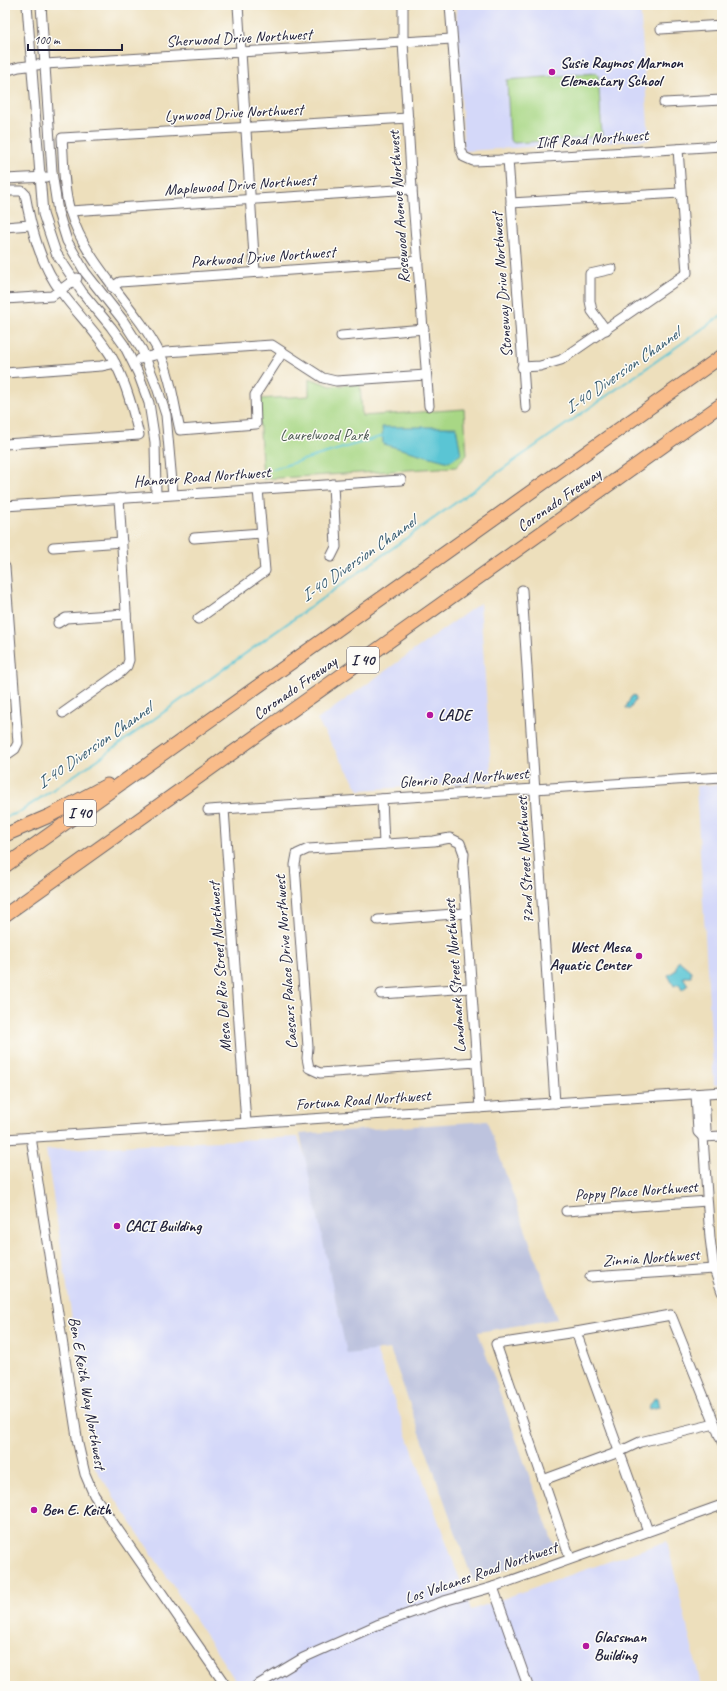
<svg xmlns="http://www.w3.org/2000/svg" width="727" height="1691" viewBox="0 0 727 1691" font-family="Caveat,sans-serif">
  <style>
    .built { fill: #d4d8f9 }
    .industrial { fill: #bdc3de }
    .green { fill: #a8d785; stroke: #657c60 }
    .water { fill: #5ac5d4; stroke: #3e7488 }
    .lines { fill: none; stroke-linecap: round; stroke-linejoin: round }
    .stream { stroke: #5ac5d4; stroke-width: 2 }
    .minor-casing { stroke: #696468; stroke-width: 11 }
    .highway-casing { stroke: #696468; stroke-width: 15 }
    .minor { stroke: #fff; stroke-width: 9 }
    .highway { stroke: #f9bc8a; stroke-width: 13 }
    .poi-dot { fill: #b5179e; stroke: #fdfcf7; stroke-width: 1.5 }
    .labels { text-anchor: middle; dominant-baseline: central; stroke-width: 3; stroke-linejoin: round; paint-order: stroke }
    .shield { fill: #fdfcf7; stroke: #646373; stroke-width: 1 }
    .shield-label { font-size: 15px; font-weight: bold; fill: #22223b }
    .street-label { font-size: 16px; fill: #22223b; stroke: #fdfcf7 }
    .poi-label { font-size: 16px; font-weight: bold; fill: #22223b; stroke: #fdfcf7; text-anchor: start }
    .park-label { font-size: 16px; fill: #4a5851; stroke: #fdfcf7 }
    .water-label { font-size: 17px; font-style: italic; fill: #365b71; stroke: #fdfcf7 }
  </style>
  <rect width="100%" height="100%" fill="#fdfcf7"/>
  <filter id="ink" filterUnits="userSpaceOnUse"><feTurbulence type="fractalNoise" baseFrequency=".025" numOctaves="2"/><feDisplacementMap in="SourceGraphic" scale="8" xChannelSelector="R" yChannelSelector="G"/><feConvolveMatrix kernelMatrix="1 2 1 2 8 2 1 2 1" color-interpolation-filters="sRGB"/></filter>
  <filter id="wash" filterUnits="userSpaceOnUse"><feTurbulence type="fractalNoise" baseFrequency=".012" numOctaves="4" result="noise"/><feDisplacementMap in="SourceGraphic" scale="16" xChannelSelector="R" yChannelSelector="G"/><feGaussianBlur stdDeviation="0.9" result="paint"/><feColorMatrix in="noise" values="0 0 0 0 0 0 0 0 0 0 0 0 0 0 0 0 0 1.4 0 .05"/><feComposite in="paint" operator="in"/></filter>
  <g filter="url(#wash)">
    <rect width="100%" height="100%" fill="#eddfbc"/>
    <g class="built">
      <path d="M456 5H640L649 140 464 151Z"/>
      <path d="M480 603 492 782 359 790 317 720Z"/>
      <path d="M722 784V1084L714 1085 696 786Z"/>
      <path d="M298 1137 471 1610 667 1541 701 1686H239L95 1468 46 1150Z"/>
    </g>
    <path class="industrial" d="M487 1121 557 1319 478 1332 556 1551 473 1581 390 1349 347 1354 300 1134Z"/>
    <g class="green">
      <path d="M596 73 598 75 602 135 601 137 514 143 510 140 507 80Z"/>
      <path d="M309 378 331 386 360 384 362 416 464 409 467 455 456 467 263 479 258 399 309 396Z"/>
    </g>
    <g class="water">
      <path d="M382 427H456L461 454 449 462 383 444Z"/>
      <path d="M634 695 636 699 630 709H627L626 707 631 697Z"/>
      <path d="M678 960 691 971V977H683L688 985 682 990 679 984 674 986 668 975 675 971Z"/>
      <path d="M655 1397 657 1398 659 1407 650 1409 648 1408Z"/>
    </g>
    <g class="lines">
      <g class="stream">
        <path d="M273 469 383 436"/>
        <path d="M5 817 18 813 97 760 511 463 722 315"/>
      </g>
    </g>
  </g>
  <g filter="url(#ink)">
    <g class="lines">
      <g class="minor-casing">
        <g id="minor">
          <path d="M27 5 43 214 56 253 82 292 111 327 124 345 138 373 149 403 155 442 156 495"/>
          <path d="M41 5 52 172 58 212 67 241 85 272 122 319 142 350 157 387 166 415 173 494"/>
          <path d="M238 5 255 272"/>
          <path d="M403 5V42L412 189 429 406"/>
          <path d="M450 5 461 150 464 157 473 161 499 160 722 146"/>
          <path d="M661 29 722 25"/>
          <path d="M5 71 19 67 45 64 452 39"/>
          <path d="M664 103 722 100"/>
          <path d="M508 159 526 408"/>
          <path d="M5 179 46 177"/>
          <path d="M511 203 680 193"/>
          <path d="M70 211 412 189"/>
          <path d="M5 227 30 225"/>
          <path d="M112 287 120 282 418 261"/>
          <path d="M5 299 52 296 77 278"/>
          <path d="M606 330 592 311 590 301V274L612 269"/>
          <path d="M341 336 424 329"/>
          <path d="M282 353 255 395 256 424 180 430C174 405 171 377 160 354 134 303 87 267 70 211 63 188 64 162 62 138L408 118"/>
          <path d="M140 359 166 352 272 345 323 378 336 381 426 375"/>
          <path d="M522 367 540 366 561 360 687 273 678 149"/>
          <path d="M5 373 101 366 115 363"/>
          <path d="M5 444 139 435C133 410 127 386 115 363 103 339 78 315 62 293 40 264 31 228 25 194L22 191H11"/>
          <path d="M5 506 401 480"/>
          <path d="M194 538 262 533"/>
          <path d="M53 547 122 542"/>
          <path d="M331 557 336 547 333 484"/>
          <path d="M5 567 18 743 15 749 5 756"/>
          <path d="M522 590 555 1103"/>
          <path d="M198 619 265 571 258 489"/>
          <path d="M58 623 66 618 126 614"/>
          <path d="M63 713 121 672 127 666 129 660 119 498"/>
          <path d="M382 799 384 844"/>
          <path d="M224 809 246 1123"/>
          <path d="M208 810 722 777"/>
          <path d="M378 920 466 913"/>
          <path d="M381 994 471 988"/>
          <path d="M476 1062 320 1073 309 1068 307 1058 308 1047 295 865 297 854 308 849 434 841 450 838 460 843 464 854 463 866 480 1108"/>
          <path d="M696 1094 698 1132 703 1137"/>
          <path d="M704 1094 706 1130 703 1137 710 1238 714 1269 722 1292"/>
          <path d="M31 1137 78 1444 85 1474 94 1495 226 1686"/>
          <path d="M703 1137 722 1136"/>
          <path d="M5 1139 722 1092"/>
          <path d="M566 1211 707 1201"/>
          <path d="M590 1277 714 1269"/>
          <path d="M543 1480 619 1452 640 1442 715 1424"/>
          <path d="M648 1531 576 1332 671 1315 722 1442"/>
          <path d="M570 1558 496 1344 576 1332"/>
          <path d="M493 1587 528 1686"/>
          <path d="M256 1686 303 1658 377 1625 444 1601 493 1587 722 1505"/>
        </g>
      </g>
      <g class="highway-casing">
        <g id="highway">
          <path d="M5 835 49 816 107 785"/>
          <path d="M5 866 722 356"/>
          <path d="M5 915 722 404"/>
        </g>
      </g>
      <use href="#minor" class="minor"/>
      <use href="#highway" class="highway"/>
    </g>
  </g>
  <g class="poi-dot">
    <circle cx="552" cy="72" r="4"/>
    <circle cx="430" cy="715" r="4"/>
    <circle cx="639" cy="956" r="4"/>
    <circle cx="117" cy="1226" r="4"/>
    <circle cx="34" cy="1510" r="4"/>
    <circle cx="586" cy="1646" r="4"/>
  </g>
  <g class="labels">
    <g class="shield">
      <rect x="347" y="647" width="32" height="26" rx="3"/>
      <rect x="64" y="800" width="32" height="26" rx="3"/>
    </g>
    <g class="shield-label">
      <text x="363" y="660">I 40</text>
      <text x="80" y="813">I 40</text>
    </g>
    <g class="street-label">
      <text transform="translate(239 38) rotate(-3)">Sherwood Drive Northwest</text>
      <text transform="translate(234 113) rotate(-3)">Lynwood Drive Northwest</text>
      <text transform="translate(592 139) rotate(-4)">Iliff Road Northwest</text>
      <text transform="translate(240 185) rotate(-4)">Maplewood Drive Northwest</text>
      <text transform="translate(399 207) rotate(-94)">Rosewood Avenue Northwest</text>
      <text transform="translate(263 257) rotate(-4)">Parkwood Drive Northwest</text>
      <text transform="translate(502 285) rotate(-94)">Stoneway Drive Northwest</text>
      <text transform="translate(202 477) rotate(-4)">Hanover Road Northwest</text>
      <text transform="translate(559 500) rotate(-35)">Coronado Freeway</text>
      <text transform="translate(295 688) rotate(-35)">Coronado Freeway</text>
      <text transform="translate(464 778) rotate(-4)">Glenrio Road Northwest</text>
      <text transform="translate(525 860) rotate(-93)">72nd Street Northwest</text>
      <text transform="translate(286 962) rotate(-94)">Caesars Palace Drive Northwest</text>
      <text transform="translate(220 967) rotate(-94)">Mesa Del Rio Street Northwest</text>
      <text transform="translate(455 976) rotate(-94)">Landmark Street Northwest</text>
      <text transform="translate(363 1100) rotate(-4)">Fortuna Road Northwest</text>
      <text transform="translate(636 1191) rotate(-4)">Poppy Place Northwest</text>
      <text transform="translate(651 1258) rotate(-4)">Zinnia Northwest</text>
      <text transform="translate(87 1393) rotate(80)">Ben E Keith Way Northwest</text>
      <text transform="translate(481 1573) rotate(-19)">Los Volcanes Road Northwest</text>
    </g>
    <g class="poi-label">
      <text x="560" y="63">Susie Raymos Marmon<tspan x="560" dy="18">Elementary School</tspan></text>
      <text x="438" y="715">LADE</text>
      <text x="631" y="947" text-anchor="end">West Mesa<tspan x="631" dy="18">Aquatic Center</tspan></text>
      <text x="125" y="1226">CACI Building</text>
      <text x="42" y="1510">Ben E. Keith</text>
      <text x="594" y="1637">Glassman<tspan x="594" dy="18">Building</tspan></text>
    </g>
    <g class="park-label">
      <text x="324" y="435">Laurelwood Park</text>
    </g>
    <g class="water-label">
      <text transform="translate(622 371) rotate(-35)">I-40 Diversion Channel</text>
      <text transform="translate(358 559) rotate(-35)">I-40 Diversion Channel</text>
      <text transform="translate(94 746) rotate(-35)">I-40 Diversion Channel</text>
    </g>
  </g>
  <rect width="727" height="1691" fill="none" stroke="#fdfcf7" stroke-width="20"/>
  <path d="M28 44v6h94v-6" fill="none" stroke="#22223b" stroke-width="2"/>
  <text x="34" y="44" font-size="12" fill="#22223b" stroke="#fdfcf7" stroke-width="3" paint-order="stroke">100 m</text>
</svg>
